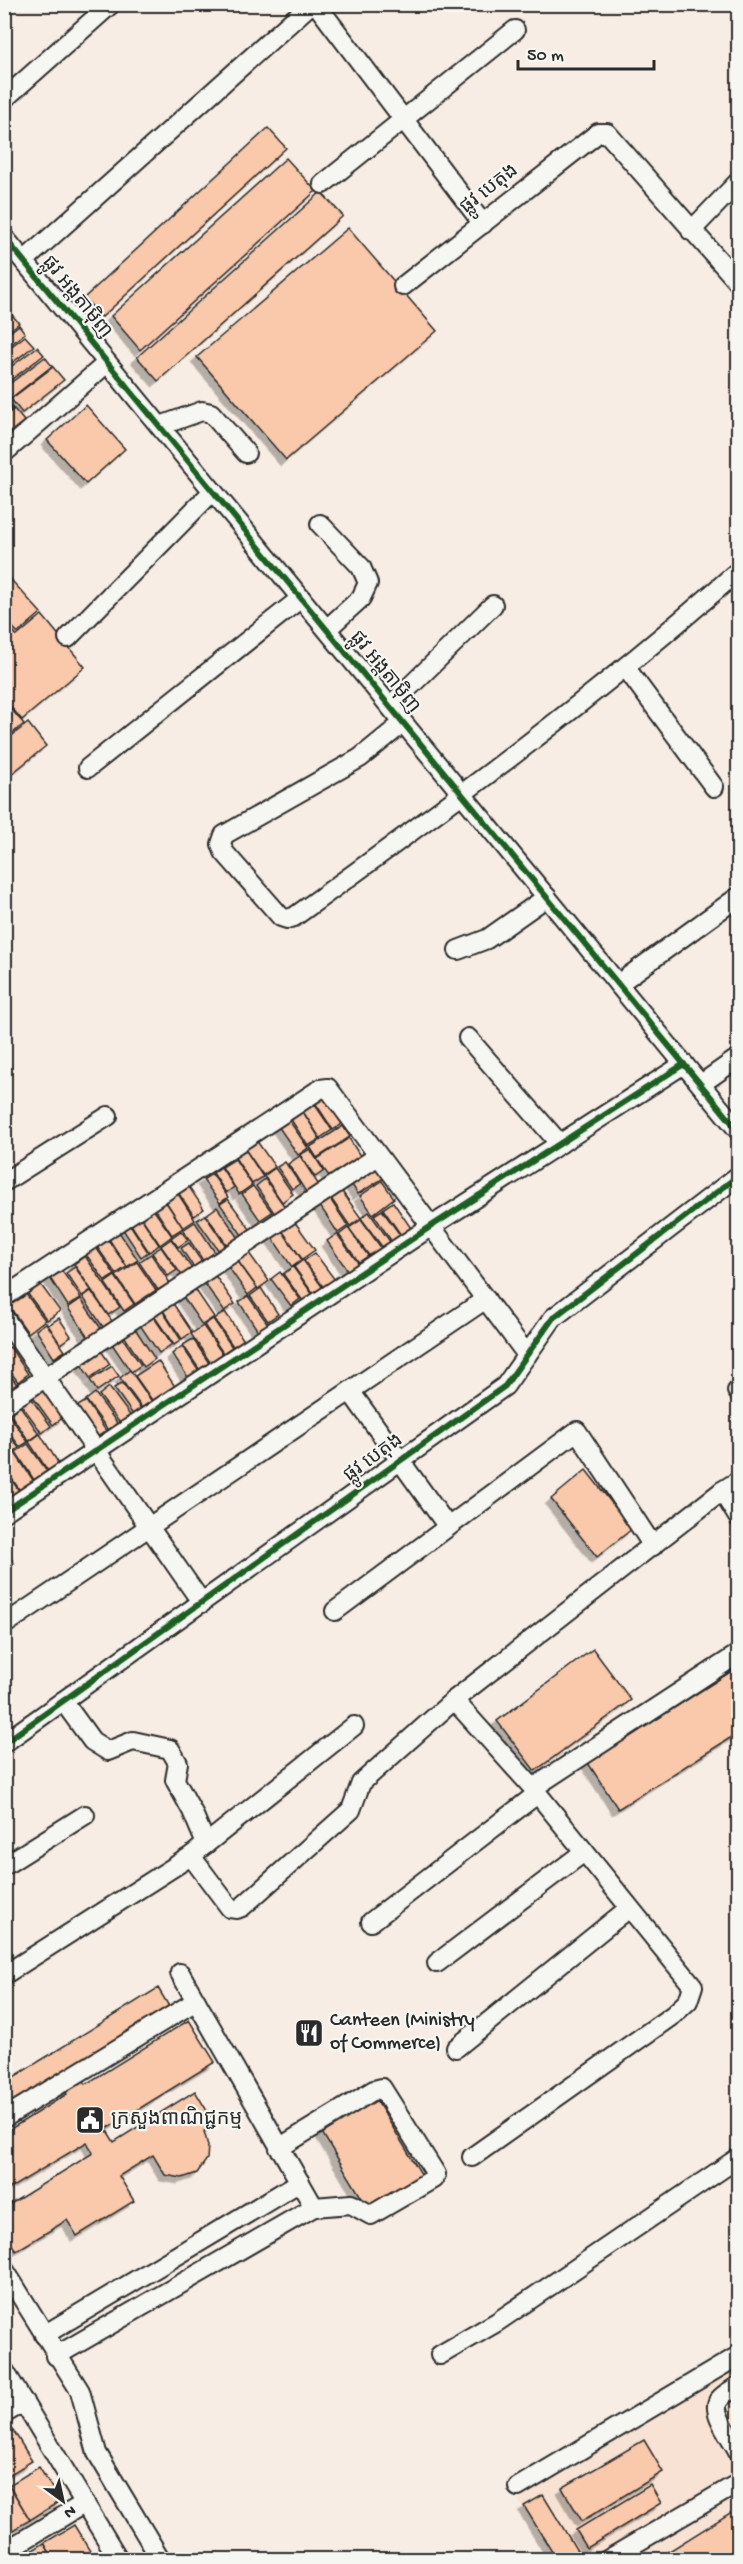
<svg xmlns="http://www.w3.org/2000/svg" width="743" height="2564" viewBox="0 0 743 2564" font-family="'Gochi Hand','Noto Sans Khmer',sans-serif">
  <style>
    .built { fill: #f8e2d3 }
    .building { fill: #fac8aa; stroke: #2b2b2b; stroke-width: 1.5; filter: url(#shadow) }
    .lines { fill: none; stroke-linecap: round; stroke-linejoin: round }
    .minor-casing { stroke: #2b2b2b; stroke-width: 22 }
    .minor { stroke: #f6f6f2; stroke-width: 18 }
    .cycleway-casing { stroke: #f6f6f2; stroke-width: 10 }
    .cycleway { stroke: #1b5e20; stroke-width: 6 }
    .labels { text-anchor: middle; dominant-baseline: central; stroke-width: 4.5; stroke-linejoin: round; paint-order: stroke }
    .street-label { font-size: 20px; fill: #2b2b2b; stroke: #f6f6f2 }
    .poi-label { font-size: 20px; fill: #2b2b2b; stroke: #f6f6f2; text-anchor: start }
  </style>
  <defs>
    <filter id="shadow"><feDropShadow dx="-5.5" dy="5.5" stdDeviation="0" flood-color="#0004"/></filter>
  </defs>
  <rect width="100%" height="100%" fill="#f7ede4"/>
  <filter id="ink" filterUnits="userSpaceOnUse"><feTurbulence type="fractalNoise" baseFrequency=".0167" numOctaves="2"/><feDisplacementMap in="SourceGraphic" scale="12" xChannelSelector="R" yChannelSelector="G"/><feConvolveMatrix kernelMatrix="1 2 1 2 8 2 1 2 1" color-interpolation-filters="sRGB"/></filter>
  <g filter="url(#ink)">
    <path class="built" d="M738 2366V2559H555L518 2500Z"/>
    <g class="building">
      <path d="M268 128 286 148 102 317 84 298Z"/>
      <path d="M286 158 316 191 140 350 111 316Z"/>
      <path d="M321 192 343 216 158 381 137 357Z"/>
      <path d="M348 228 437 331 286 460 197 357Z"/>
      <path d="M12 315 19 323 4 335V320Z"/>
      <path d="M19 325 25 333 4 350V337Z"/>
      <path d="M25 336 34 346 4 369V352Z"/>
      <path d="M37 347 44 355 4 385V372Z"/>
      <path d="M45 357 52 366 11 398 4 388Z"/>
      <path d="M53 367 64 380 22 413 11 399Z"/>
      <path d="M6 401 13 409 4 415V402Z"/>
      <path d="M86 405 125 449 86 484 47 440Z"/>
      <path d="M14 409 24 421 4 437V417Z"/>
      <path d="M4 572 41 613 18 633 4 618Z"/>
      <path d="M42 615 85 667 22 720 4 699V621L17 636Z"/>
      <path d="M4 701 24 724 4 740Z"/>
      <path d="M28 723 46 746 4 780V742Z"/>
      <path d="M323 1095 342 1124 333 1130 314 1101Z"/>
      <path d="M311 1099 332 1130 320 1138 300 1107Z"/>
      <path d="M300 1107 320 1139 308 1146 288 1115Z"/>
      <path d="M288 1119 308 1148 298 1155 278 1126Z"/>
      <path d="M343 1126 350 1137 317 1158 310 1147Z"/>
      <path d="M254 1137 275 1167 263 1175 242 1145Z"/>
      <path d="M349 1138 362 1159 331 1179 317 1159Z"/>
      <path d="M245 1149 263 1177 252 1184 234 1156Z"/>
      <path d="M310 1149 324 1171 315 1177 300 1155Z"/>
      <path d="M300 1156 320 1187 308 1195 288 1164Z"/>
      <path d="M235 1159 252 1185 239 1194 222 1167Z"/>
      <path d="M285 1162 300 1184 292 1189 277 1167Z"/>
      <path d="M375 1165 384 1178 358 1194 350 1182Z"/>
      <path d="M221 1167 234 1187 226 1193 213 1173Z"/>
      <path d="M275 1168 293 1194 282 1202 264 1176Z"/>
      <path d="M212 1174 228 1197 220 1203 203 1180Z"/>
      <path d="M265 1179 285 1207 275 1214 256 1186Z"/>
      <path d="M185 1181 204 1209 194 1216 175 1188Z"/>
      <path d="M382 1181 394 1198 373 1214 360 1196Z"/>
      <path d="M253 1186 272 1212 260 1220 242 1194Z"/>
      <path d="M175 1189 195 1220 183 1228 163 1197Z"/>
      <path d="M341 1190 361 1218 350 1226 330 1197Z"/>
      <path d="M328 1196 348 1226 338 1233 318 1203Z"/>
      <path d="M164 1199 183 1228 172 1235 153 1206Z"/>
      <path d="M228 1199 250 1229 242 1235 220 1204Z"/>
      <path d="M393 1202 413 1231 403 1238 383 1209Z"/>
      <path d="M217 1207 239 1238 227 1245 206 1215Z"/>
      <path d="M153 1209 172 1236 160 1245 141 1217Z"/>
      <path d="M382 1210 403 1239 394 1245 374 1215Z"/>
      <path d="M369 1212 391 1243 383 1248 361 1218Z"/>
      <path d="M205 1215 226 1246 219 1251 197 1220Z"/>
      <path d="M140 1216 159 1245 149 1252 130 1223Z"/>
      <path d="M361 1220 382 1249 370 1257 349 1228Z"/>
      <path d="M294 1221 315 1250 302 1259 281 1229Z"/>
      <path d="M195 1222 216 1254 204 1262 183 1230Z"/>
      <path d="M129 1223 148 1252 141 1257 122 1228Z"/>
      <path d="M348 1228 369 1257 360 1264 339 1235Z"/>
      <path d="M117 1229 138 1260 127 1267 107 1236Z"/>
      <path d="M281 1229 302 1260 292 1267 271 1236Z"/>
      <path d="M181 1231 188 1240 178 1247 171 1238Z"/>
      <path d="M337 1234 359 1264 348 1271 327 1241Z"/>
      <path d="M106 1237 127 1267 116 1274 95 1244Z"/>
      <path d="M171 1239 193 1270 183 1277 161 1246Z"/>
      <path d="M189 1243 202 1262 194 1268 181 1248Z"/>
      <path d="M95 1246 115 1275 105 1281 85 1253Z"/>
      <path d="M161 1247 177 1270 168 1276 152 1253Z"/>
      <path d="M246 1249 269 1281 258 1289 235 1257Z"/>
      <path d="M315 1253 335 1280 324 1288 304 1261Z"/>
      <path d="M151 1254 170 1283 158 1290 139 1262Z"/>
      <path d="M85 1256 120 1307 108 1315 74 1264Z"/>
      <path d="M236 1259 257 1288 248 1295 227 1265Z"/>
      <path d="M303 1260 323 1288 314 1295 294 1267Z"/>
      <path d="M137 1262 156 1290 135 1304 116 1276Z"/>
      <path d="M75 1267 91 1290 82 1296 66 1273Z"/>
      <path d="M293 1267 313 1295 303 1301 283 1274Z"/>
      <path d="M62 1271 81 1298 68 1306 50 1278Z"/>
      <path d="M280 1272 300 1299 291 1306 271 1279Z"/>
      <path d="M214 1274 235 1304 224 1311 203 1281Z"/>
      <path d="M115 1276 134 1304 124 1311 105 1283Z"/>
      <path d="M38 1281 60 1311 47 1320 25 1290Z"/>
      <path d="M261 1288 278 1314 268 1321 250 1296Z"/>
      <path d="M195 1289 214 1317 202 1325 183 1297Z"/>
      <path d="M91 1291 112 1321 103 1327 83 1297Z"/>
      <path d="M26 1294 45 1320 28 1333 9 1306Z"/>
      <path d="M248 1296 268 1324 258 1331 239 1302Z"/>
      <path d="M81 1299 102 1330 89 1338 68 1308Z"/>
      <path d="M172 1302 192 1332 182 1339 162 1309Z"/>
      <path d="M162 1310 181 1340 174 1345 154 1316Z"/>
      <path d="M225 1312 245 1342 235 1349 214 1319Z"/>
      <path d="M153 1316 172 1344 159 1353 140 1325Z"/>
      <path d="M59 1318 71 1336 60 1344 48 1325Z"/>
      <path d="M213 1319 232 1347 223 1353 204 1325Z"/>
      <path d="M46 1323 65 1351 54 1358 36 1330Z"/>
      <path d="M203 1326 224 1356 212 1365 191 1334Z"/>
      <path d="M134 1327 155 1359 144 1367 123 1334Z"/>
      <path d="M122 1337 141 1365 131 1372 112 1344Z"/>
      <path d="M193 1339 211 1366 201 1372 183 1345Z"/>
      <path d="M182 1346 200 1373 190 1380 172 1354Z"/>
      <path d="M10 1347 28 1374 18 1382 4 1363V1351Z"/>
      <path d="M100 1349 110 1364 90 1378 80 1363Z"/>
      <path d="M158 1361 176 1388 154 1403 135 1376Z"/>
      <path d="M4 1366 18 1386 8 1393 4 1388Z"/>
      <path d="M112 1366 119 1376 97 1391 90 1380Z"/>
      <path d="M130 1370 155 1406 145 1412 120 1378Z"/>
      <path d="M122 1383 142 1410 134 1416 114 1388Z"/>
      <path d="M42 1385 64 1417 53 1425 30 1393Z"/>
      <path d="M109 1387 132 1418 122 1426 99 1395Z"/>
      <path d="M27 1393 51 1426 42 1433 18 1400Z"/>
      <path d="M95 1393 117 1423 108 1430 86 1400Z"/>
      <path d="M17 1401 39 1434 29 1441 6 1408Z"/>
      <path d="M86 1401 106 1431 96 1438 75 1408Z"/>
      <path d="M5 1409 28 1442 20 1447 4 1425Z"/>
      <path d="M4 1427 19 1448 10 1454 4 1446Z"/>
      <path d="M40 1434 59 1464 48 1471 29 1442Z"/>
      <path d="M28 1444 47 1471 34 1480 16 1452Z"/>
      <path d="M15 1453 35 1483 21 1492 4 1467V1460Z"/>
      <path d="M4 1469 22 1495 11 1502 4 1493Z"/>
      <path d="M586 1470 632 1529 597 1557 551 1499Z"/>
      <path d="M4 1549 14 1563 4 1569Z"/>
      <path d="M593 1649 631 1700 535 1771 497 1721Z"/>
      <path d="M738 1667V1733L618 1809 588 1763Z"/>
      <path d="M158 1988 170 2008 76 2066 86 2084 189 2020 215 2062 106 2129 114 2142 195 2091 215 2124 204 2131 208 2146 207 2159 197 2173 182 2178 165 2175 153 2155 119 2176 134 2201 77 2236 67 2220 16 2251 4 2232V2208L93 2153 87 2142 4 2192V2133L67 2094 58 2078 4 2111V2083Z"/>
      <path d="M375 2098 423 2177 369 2210 321 2131Z"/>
      <path d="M13 2430 32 2461 4 2478V2435Z"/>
      <path d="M644 2440 663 2472 582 2521 562 2488Z"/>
      <path d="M39 2467 60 2501 30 2520 9 2485Z"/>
      <path d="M9 2485 30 2520 4 2535V2488Z"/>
      <path d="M650 2485 661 2503 587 2548 576 2530Z"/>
      <path d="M543 2495 579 2554 570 2560H557L524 2506Z"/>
      <path d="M738 2508V2560H655Z"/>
      <path d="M74 2525 93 2556 87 2560H54L44 2543Z"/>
      <path d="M44 2543 54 2560H17Z"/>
    </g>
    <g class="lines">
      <g class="minor-casing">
        <g id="minor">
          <path d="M316 4 483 224"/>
          <path d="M4 99 111 4"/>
          <path d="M323 184 515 30"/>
          <path d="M691 231 738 182"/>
          <path d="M4 237 738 1130"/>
          <path d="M24 261 311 4"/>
          <path d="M403 286 598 133H607L738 282"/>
          <path d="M160 426 202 411 211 413 246 453"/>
          <path d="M4 453 107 363"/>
          <path d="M320 524 361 567 368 583 361 598 327 629"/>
          <path d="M68 638 213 491"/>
          <path d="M626 668 714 787"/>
          <path d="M390 706 493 605"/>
          <path d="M403 723 360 758 224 835 221 844 224 852 281 917 287 919 294 917C448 806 597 696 738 571"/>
          <path d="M88 768 301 598"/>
          <path d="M458 950 487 939 547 897"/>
          <path d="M618 984 738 897"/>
          <path d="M468 1038 560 1144"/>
          <path d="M701 1084 738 1058"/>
          <path d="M4 1182 108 1116"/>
          <path d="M4 1297 320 1089 328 1088 527 1355"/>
          <path d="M4 1318 202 1603"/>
          <path d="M350 1391 448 1527"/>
          <path d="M737 1391 738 1390"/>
          <path d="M4 1405 378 1156"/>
          <path d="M722 1491 738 1517"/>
          <path d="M4 1512 430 1227 684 1064"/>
          <path d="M335 1611 577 1431 653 1546"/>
          <path d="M4 1625 486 1299"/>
          <path d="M454 1700 533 1788 693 1986 688 2001 673 2015 472 2157"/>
          <path d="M63 1701 92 1741 108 1751 133 1741 170 1749 178 1763 175 1780 192 1811 206 1844"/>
          <path d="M4 1743 505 1386 553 1318 738 1176"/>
          <path d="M533 1788 738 1654"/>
          <path d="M191 1856 230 1908 237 1909 242 1907 351 1810 361 1783 454 1700 722 1491 738 1481"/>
          <path d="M4 1866 85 1815"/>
          <path d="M371 1922 537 1794"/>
          <path d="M437 1963 584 1852"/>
          <path d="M4 1975 191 1856 354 1726"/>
          <path d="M456 2048 628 1909"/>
          <path d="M4 2118 196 2001"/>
          <path d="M279 2148 374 2090 382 2088 436 2174 433 2179 371 2215 351 2204 314 2207"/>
          <path d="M4 2269 80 2391 97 2453 161 2560"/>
          <path d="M44 2335 300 2182"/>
          <path d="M440 2355 497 2322 738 2158"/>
          <path d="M56 2356 314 2207 180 1973"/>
          <path d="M4 2370 119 2560"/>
          <path d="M738 2386C732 2390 723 2394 719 2400 710 2411 732 2439 738 2451"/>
          <path d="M4 2414 24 2402"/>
          <path d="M518 2487 738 2356"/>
          <path d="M4 2552 85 2503"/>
          <path d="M607 2560 735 2485 738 2486"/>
        </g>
      </g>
      <use href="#minor" class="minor"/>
      <g class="cycleway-casing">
        <g id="cycleway">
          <path d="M4 237 738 1130"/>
          <path d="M4 1512 430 1227 684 1064"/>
          <path d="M4 1743 505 1386 553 1318 738 1176"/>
        </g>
      </g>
      <use href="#cycleway" class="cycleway"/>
    </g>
  </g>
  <defs>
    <g id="restaurant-square" transform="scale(1.5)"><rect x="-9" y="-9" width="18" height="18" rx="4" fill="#2b2b2b" stroke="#f6f6f2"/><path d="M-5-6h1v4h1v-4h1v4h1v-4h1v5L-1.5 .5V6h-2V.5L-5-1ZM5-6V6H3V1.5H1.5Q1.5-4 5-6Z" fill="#fff"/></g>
    <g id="civic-square" transform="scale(1.5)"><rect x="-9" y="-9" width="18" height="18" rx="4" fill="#2b2b2b" stroke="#f6f6f2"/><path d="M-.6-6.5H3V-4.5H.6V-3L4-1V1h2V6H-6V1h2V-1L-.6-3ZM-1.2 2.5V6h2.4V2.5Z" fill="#fff"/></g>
  </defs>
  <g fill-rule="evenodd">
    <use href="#restaurant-square" x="309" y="2033"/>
    <use href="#civic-square" x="90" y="2120"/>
  </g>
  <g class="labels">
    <g class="street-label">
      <text transform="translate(490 190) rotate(-38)">ផ្លូវ បេតុង</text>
      <text transform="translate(76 298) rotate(51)">ផ្លូវ អង្តតាម៉ិញ</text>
      <text transform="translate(384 673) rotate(51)">ផ្លូវ អង្តតាម៉ិញ</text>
      <text transform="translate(374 1459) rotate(-36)">ផ្លូវ បេតុង</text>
    </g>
    <g class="poi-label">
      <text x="330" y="2021">Canteen (Ministry<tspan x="330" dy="23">of Commerce)</tspan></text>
      <text x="111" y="2120">ក្រសួងពាណិជ្ជកម្ម</text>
    </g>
  </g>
  <rect width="743" height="2564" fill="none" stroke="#f6f6f2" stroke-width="24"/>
  <rect x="12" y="12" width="719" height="2540" fill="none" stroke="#2b2b2b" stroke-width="2" filter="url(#ink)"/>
  <g transform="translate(63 2501) rotate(147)" stroke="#f6f6f2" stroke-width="4.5" paint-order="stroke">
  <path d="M0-4.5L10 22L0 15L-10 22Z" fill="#2b2b2b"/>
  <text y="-9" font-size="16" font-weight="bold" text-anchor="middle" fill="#2b2b2b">N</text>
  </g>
  <path d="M518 60v9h136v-9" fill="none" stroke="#2b2b2b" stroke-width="3"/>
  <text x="527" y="60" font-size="18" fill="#2b2b2b" stroke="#f6f6f2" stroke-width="4.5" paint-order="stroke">50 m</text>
</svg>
